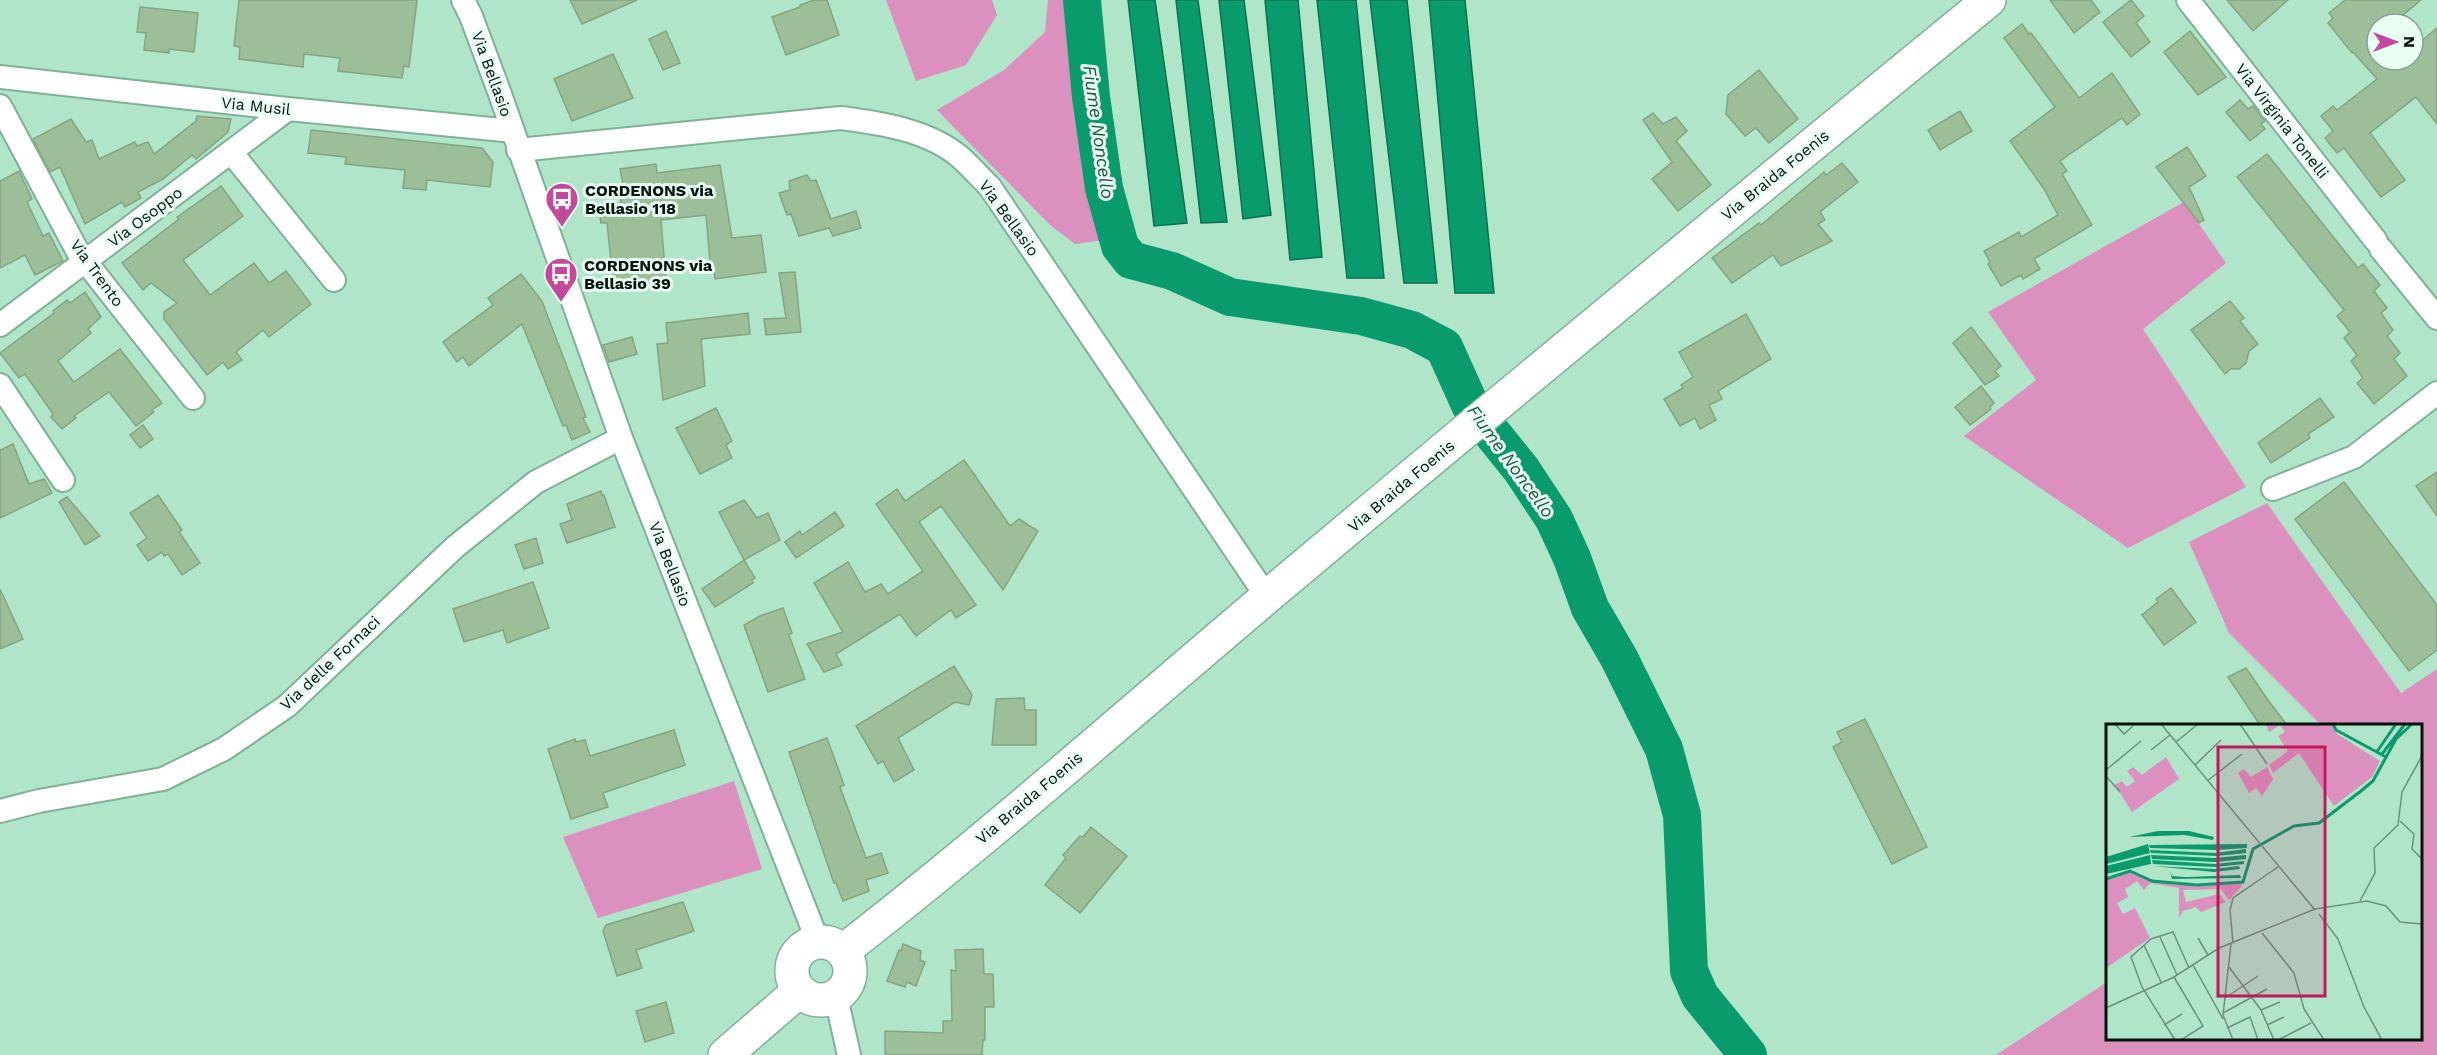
<svg xmlns="http://www.w3.org/2000/svg" width="2437" height="1055" viewBox="0 0 2437 1055" font-family="'Work Sans',sans-serif">
  <style>
    .green { fill: #db90be }
    .water { fill: #0a9b6c; stroke: #08724f; stroke-width: 1.5 }
    .lines { fill: none; stroke-linecap: round; stroke-linejoin: round }
    .river { stroke: #0a9b6c; stroke-width: 38 }
    .building { fill: #9cbf99; stroke: #83a580; stroke-width: 1.5 }
    .street-casing { stroke: #7fb198; stroke-width: 26 }
    .secondary-casing { stroke: #7fb198; stroke-width: 36 }
    .street { stroke: #fff; stroke-width: 22 }
    .secondary { stroke: #fff; stroke-width: 33 }
    .labels { text-anchor: middle; dominant-baseline: central; stroke-width: 6; stroke-linejoin: round; paint-order: stroke }
    .street-label { font-size: 16px; fill: #02130b; stroke: #e9fef3 }
    .poi-label { font-size: 16px; font-weight: bold; fill: #02130b; stroke: #e9fef3; text-anchor: start }
    .water-label { font-size: 18px; font-style: italic; fill: #18583e; stroke: #e9fef3 }
    .inset-river { fill: none; stroke: #0a9b6c; stroke-width: 3 }
    .inset-road { fill: none; stroke: #6b917e; stroke-width: 1.5 }
    .view { fill: #c2185b; fill-opacity: 0.15; stroke: #c2185b; stroke-width: 3 }
    .inset-edge { fill: none; stroke: #02130b; stroke-width: 3 }
  </style>
  <rect width="100%" height="100%" fill="#b1e5ca"/>
  <g class="green">
    <path d="M886 0H992L997 15 966 65 916 81Z"/>
    <path d="M1048 0H1082L1091 97 1104 188 1113 221 1105 240 1075 244 1050 225 937 110 1004 70 1045 32Z"/>
    <path d="M2184 202 2226 263 2143 329 2246 487 2128 548 1964 436 2036 380 1988 312Z"/>
    <path d="M2267 503 2401 693 2437 669V1055H1996L2107 982V1038H2420V725H2321L2229 633 2189 542Z"/>
    <path d="M734 781 762 869 598 918 563 837Z"/>
  </g>
  <g class="water">
    <path d="M1128 0H1155L1187 223 1154 226Z"/>
    <path d="M1176 0H1198L1227 222 1201 223Z"/>
    <path d="M1219 0H1244L1271 215 1243 219Z"/>
    <path d="M1265 0H1298L1322 257 1290 260Z"/>
    <path d="M1317 0H1356L1384 278H1347Z"/>
    <path d="M1370 0H1407L1437 283H1404Z"/>
    <path d="M1429 0H1465L1494 293H1455Z"/>
  </g>
  <g class="lines">
    <path class="river" d="M1082 0 1091 97 1104 188 1120 246 1131 260 1172 271 1230 297 1361 316 1412 330 1444 347 1471 407 1521 469 1554 519 1572 558 1590 608 1619 658 1664 749 1682 815 1689 971 1700 996 1748 1055"/>
  </g>
  <g class="building">
    <path d="M239 0H417L409 67 404 66 402 78 338 71 340 58 304 54 303 67 239 59 240 47 234 46Z"/>
    <path d="M570 0H637L582 24Z"/>
    <path d="M814 0H827L839 35 786 55 772 17 800 7V5Z"/>
    <path d="M2050 0H2091L2100 12 2074 33Z"/>
    <path d="M2131 0 2144 16 2136 23 2150 42 2131 57 2103 22Z"/>
    <path d="M2227 0H2288L2253 31Z"/>
    <path d="M2345 0H2421L2392 24H2377V60H2413V48L2437 28V124L2416 97 2370 133 2405 180 2381 197 2344 148 2337 153 2325 138 2333 131 2321 116 2333 106 2337 110 2377 79 2353 52 2352 53 2328 23 2333 18 2329 13Z"/>
    <path d="M140 7 198 13 194 52 169 49V53L144 50 146 33 137 32Z"/>
    <path d="M2022 24 2029 34 2031 33 2079 98 2112 73 2140 114 2127 125 2122 118 2060 161 2067 171 2062 174 2092 225 2034 259 2040 269 2023 279 2021 275 2001 286 1988 264 1990 262 1984 251 2019 232 2021 237 2058 215 2044 189 2010 141 2055 107 2004 38Z"/>
    <path d="M666 31 680 63 663 70 649 39Z"/>
    <path d="M2190 31 2226 77 2198 95 2164 52Z"/>
    <path d="M613 54 633 98 572 121 554 79Z"/>
    <path d="M1759 70 1798 119 1769 143 1756 128 1745 136 1726 114 1728 95Z"/>
    <path d="M2240 100 2248 109 2253 106 2265 121 2261 124 2265 129 2250 141 2226 112Z"/>
    <path d="M1960 111 1972 131 1940 150 1928 130Z"/>
    <path d="M1653 113 1663 124 1676 117 1687 131 1676 141 1711 185 1678 211 1652 179 1672 162 1643 120Z"/>
    <path d="M197 116 231 119 228 132 196 159 192 155 163 179 138 192 141 198 125 207 122 202 85 224 60 167 50 172 33 139 71 119 86 142 92 140 99 159 135 142 137 146 148 142 154 154 196 121Z"/>
    <path d="M311 130 482 148 493 162 490 187 427 180 426 190 403 188 405 170 345 164 346 157 308 153Z"/>
    <path d="M2187 147 2206 176 2189 187 2204 220 2199 223 2156 167Z"/>
    <path d="M2267 154 2358 268 2363 264 2380 285 2374 291 2387 308 2381 313 2393 330 2387 336 2400 353 2394 359 2407 376 2374 404 2357 383 2363 378 2351 361 2357 355 2344 338 2350 332 2337 316 2344 310 2237 177Z"/>
    <path d="M1842 163 1858 182 1820 212 1825 220 1818 224 1832 241 1781 266 1773 255 1732 283 1712 258 1759 223 1761 225 1824 172 1826 175Z"/>
    <path d="M656 164 657 173 720 165 732 238 761 235 766 272 715 279 714 269 710 262 706 215 661 220 666 281 616 288 612 270 607 223H601L598 204 621 203 619 190 624 189 620 169Z"/>
    <path d="M19 171 32 199 27 202 43 236 49 233 63 261 35 275 25 255 0 268V181Z"/>
    <path d="M807 175 811 181 816 180 831 219 856 211 861 228 833 236 829 228 799 236 791 214 787 215 779 193 790 190 789 181Z"/>
    <path d="M221 186 243 216 183 260 210 295 254 263 269 283 286 271 311 304 269 337 263 330 236 352 242 360 228 369 223 362 207 375 164 319V312L177 303 151 283 143 290 122 263 179 219 177 217Z"/>
    <path d="M795 272 801 332 766 335 764 319 786 318 779 273Z"/>
    <path d="M521 274 542 301 586 417 583 418 590 432 572 440 566 425 563 426 522 324 469 366 463 357 457 362 443 342 493 305 488 298Z"/>
    <path d="M85 292 101 317 88 329 91 333 58 361 74 382 120 349 162 403 152 410 154 412 136 426 109 392 74 416 76 418 62 429 51 417 53 414 25 374 19 378 0 353 54 313 53 311 67 300 70 303Z"/>
    <path d="M2230 301 2244 318 2240 321 2258 344 2249 351 2246 363 2239 369H2231L2225 374 2191 330Z"/>
    <path d="M748 313 750 334 701 339 705 386 663 400 657 344 668 343 666 323Z"/>
    <path d="M1746 314 1771 359 1718 391 1722 399 1709 405 1716 420 1700 429 1695 418 1680 426 1664 399 1683 388 1681 385 1693 377 1679 352Z"/>
    <path d="M1971 327 2001 366 1995 371 1999 376 1985 385 1953 343Z"/>
    <path d="M632 337 637 354 609 362 603 345Z"/>
    <path d="M1981 386 1994 403 1990 407 1991 409 1970 425 1955 407Z"/>
    <path d="M2320 398 2334 417 2308 434 2310 438 2271 463 2258 443Z"/>
    <path d="M716 408 732 441 726 445 732 458 700 474 676 428Z"/>
    <path d="M143 425 153 439 140 448 130 435Z"/>
    <path d="M13 444 29 484 44 479 52 493 0 518V450Z"/>
    <path d="M964 460 1010 526 1019 519 1038 531 1003 590 941 506 919 522 976 605 956 618 951 610 916 636 900 614 836 654 842 665 824 672 807 644 843 632 814 583 848 562 865 592 881 584 888 594 923 571 876 504 897 489 905 501Z"/>
    <path d="M2437 472V516L2416 486Z"/>
    <path d="M2344 482 2437 605V650L2409 671 2295 519Z"/>
    <path d="M601 491 602 495H604L615 527 567 543 560 524 572 520 567 504Z"/>
    <path d="M158 495 182 530 179 532 200 563 182 575 168 554 164 556 162 552 148 561 137 545 147 538 130 513Z"/>
    <path d="M67 497 100 536 85 545 59 502Z"/>
    <path d="M744 500 757 518 768 513 780 540 744 560 719 512Z"/>
    <path d="M835 512 844 526 796 558 785 542 800 531 802 535Z"/>
    <path d="M536 538 543 563 524 569 515 545Z"/>
    <path d="M744 560 755 578 752 580 753 583 715 607 702 589Z"/>
    <path d="M533 582 549 628 507 643 503 630 464 642 453 609Z"/>
    <path d="M2171 588 2196 622 2164 645 2142 615 2158 602 2156 599Z"/>
    <path d="M0 589 23 639 0 649Z"/>
    <path d="M783 608 792 633 789 635 805 679 768 692 744 625 760 616Z"/>
    <path d="M954 666 972 695 969 705 955 702 898 738 914 770 894 782 883 761 878 764 856 726Z"/>
    <path d="M2246 668 2268 700 2287 725H2260L2228 677Z"/>
    <path d="M1024 698 1025 710H1036V745H992L996 699Z"/>
    <path d="M1865 719 1927 847 1892 864 1833 747 1842 742 1837 732Z"/>
    <path d="M674 730 685 765 603 793 608 807 571 819 548 749 575 739 576 742 585 740 590 756Z"/>
    <path d="M827 738 844 785 840 787 866 858 881 853 888 873 866 880 869 891 843 901 836 883H834L789 752Z"/>
    <path d="M1091 827 1127 856 1080 913 1045 885 1066 858 1063 855 1080 836 1083 837Z"/>
    <path d="M683 902 694 931 636 950 642 968 617 976 603 931 606 925Z"/>
    <path d="M903 944 921 951 920 960 925 962 916 986 907 982 905 987 887 981 899 950 901 951Z"/>
    <path d="M983 949 984 974H993L994 1007H985V1040H983L982 1055H885V1031L943 1033V1021H952L951 970 956 971 955 950Z"/>
    <path d="M666 1002 674 1033 645 1042 636 1011Z"/>
  </g>
  <g class="lines">
    <g class="street-casing">
      <g id="street">
        <path d="M463 0 471 16 500 94 621 438 818 942"/>
        <path d="M2188 0 2376 241"/>
        <path d="M0 77 288 109 512 131"/>
        <path d="M0 106 78 252 193 398"/>
        <path d="M518 150 841 118C880 123 928 130 960 157 970 166 980 177 990 187L1267 597"/>
        <path d="M231 152 334 280"/>
        <path d="M2381 249 2437 318"/>
        <path d="M0 325 288 109"/>
        <path d="M0 385 63 480"/>
        <path d="M2273 489 2354 457 2437 393"/>
        <path d="M0 811 39 801 163 779 224 749 287 706 455 547 536 482 621 438"/>
        <path d="M836 997 849 1055"/>
      </g>
    </g>
    <g class="secondary-casing">
      <g id="secondary">
        <circle cx="821" cy="971" r="29"/>
        <path d="M843 951C989 838 1127 715 1268 596 1507 395 1748 197 1989 0"/>
        <path d="M725 1055 799 991"/>
      </g>
    </g>
    <use href="#street" class="street"/>
    <use href="#secondary" class="secondary"/>
  </g>
  <defs>
    <g id="bus-pin" transform="scale(1.725)"><path d="M0 17L-7.5 6A9.5 9.5 0 1 1 7.5 6Z" fill="#c2499b" stroke="#e9fef3"/><path d="M-5-6H5V4H4V6H2V4H-2V6H-4V4H-5ZM-3.5-4V0h7V-4ZM-3.5 1.2v1.5H-2V1.2ZM2 1.2v1.5H3.5V1.2Z" fill="#fff"/></g>
  </defs>
  <g fill-rule="evenodd">
    <use href="#bus-pin" x="562" y="199"/>
    <use href="#bus-pin" x="561" y="274"/>
  </g>
  <g class="labels">
    <g class="street-label">
      <text transform="translate(492 74) rotate(70)">Via Bellasio</text>
      <text transform="translate(256 106) rotate(6)">Via Musil</text>
      <text transform="translate(2282 121) rotate(52)">Via Virginia Tonelli</text>
      <text transform="translate(1775 175) rotate(-39)">Via Braida Foenis</text>
      <text transform="translate(145 217) rotate(-37)">Via Osoppo</text>
      <text transform="translate(1009 218) rotate(54)">Via Bellasio</text>
      <text transform="translate(97 273) rotate(54)">Via Trento</text>
      <text transform="translate(1401 486) rotate(-40)">Via Braida Foenis</text>
      <text transform="translate(670 564) rotate(69)">Via Bellasio</text>
      <text transform="translate(330 663) rotate(-43)">Via delle Fornaci</text>
      <text transform="translate(1029 798) rotate(-40)">Via Braida Foenis</text>
    </g>
    <g class="poi-label">
      <text x="585" y="190">CORDENONS via<tspan x="585" dy="18">Bellasio 118</tspan></text>
      <text x="584" y="265">CORDENONS via<tspan x="584" dy="18">Bellasio 39</tspan></text>
    </g>
    <g class="water-label">
      <text transform="translate(1099 132) rotate(82)">Fiume Noncello</text>
      <text transform="translate(1511 461) rotate(54)">Fiume Noncello</text>
    </g>
  </g>
  <g transform="translate(2106 724)">
    <rect width="316" height="316" fill="#b1e5ca"/>
    <path d="M160 0H226L231 10 274 37 266 53 228 82 193 29 167 49 163 41 182 27 172 12 179 8 174 1 163 8ZM60 33 73 55 26 88 9 61 16 57 21 63 29 57 21 47 27 43 36 51ZM161 43 167 55 156 72 150 64 143 69 132 49 138 45 145 53ZM24 147 51 157 98 162 134 158 136 162 123 176 115 165 77 166 80 178 113 170 120 178 95 188 90 183 77 187 73 194V164L44 159 38 166 31 157 19 165 22 173 11 179 17 190 29 184 44 214 0 244V155Z" fill="#db90be"/>
    <path d="M52 107H83L108 113 107 116 78 111 23 113ZM42 120 44 129 0 140V133ZM141 120V124L110 126 44 124 43 121ZM140 125V129L110 132 45 129 44 126 109 129ZM44 131 45 140 0 150V142ZM45 131 108 134 140 131V135L109 138 46 135ZM46 136 109 140 138 137V140L109 143 47 140ZM47 142 108 145 133 142 134 145 108 148ZM64 147 66 152 80 153 134 151 135 154 66 155Z" fill="#0a9b6c"/>
    <path class="inset-river" d="M227 0 230 6 280 33M270 29 290 0M276 30 299 0M0 155 24 147 46 157 91 161 137 158 147 125 188 102 213 99 255 67 267 57 290 15 306 0"/>
    <path class="inset-road" d="M9 0 18 10 27 2M55 0 209 186M134 0 161 40M70 18 92 0M45 26 64 11M89 41 115 16M0 46 35 17M0 52 14 68M101 57 136 30M294 97 308 110 306 125 317 136M254 177 269 149 268 124 292 101 296 68 317 30M213 190 232 215 258 283 276 316M156 209 188 249 198 285 218 316M54 213 71 251M92 214 102 231M127 219 124 186 127 174 172 143M125 220 117 291 127 316M38 221 55 258M87 241 117 295M123 243 155 286 168 316M68 253 97 302 75 316M119 274 152 252M0 284 68 253 113 224 209 185 261 177 280 182 294 198 317 200M155 286 174 278M117 289 161 265M58 301 76 290M161 301 178 293M121 304 144 293 152 316M69 316 36 263 25 233 45 215 67 208 83 244M172 316 205 299"/>
    <path class="view" d="M112 23H219V272H112Z"/>
    <rect width="316" height="316" class="inset-edge"/>
  </g>
  <g transform="translate(2395 42) rotate(90)"><circle r="28" fill="#e9fef3" stroke="#8da096" stroke-width="1.5"/>
  <path d="M0-4.5L10 22L0 15L-10 22Z" fill="#c2499b"/>
  <text y="-9" font-size="16" font-weight="bold" text-anchor="middle" fill="#02130b">N</text>
  </g>
</svg>
